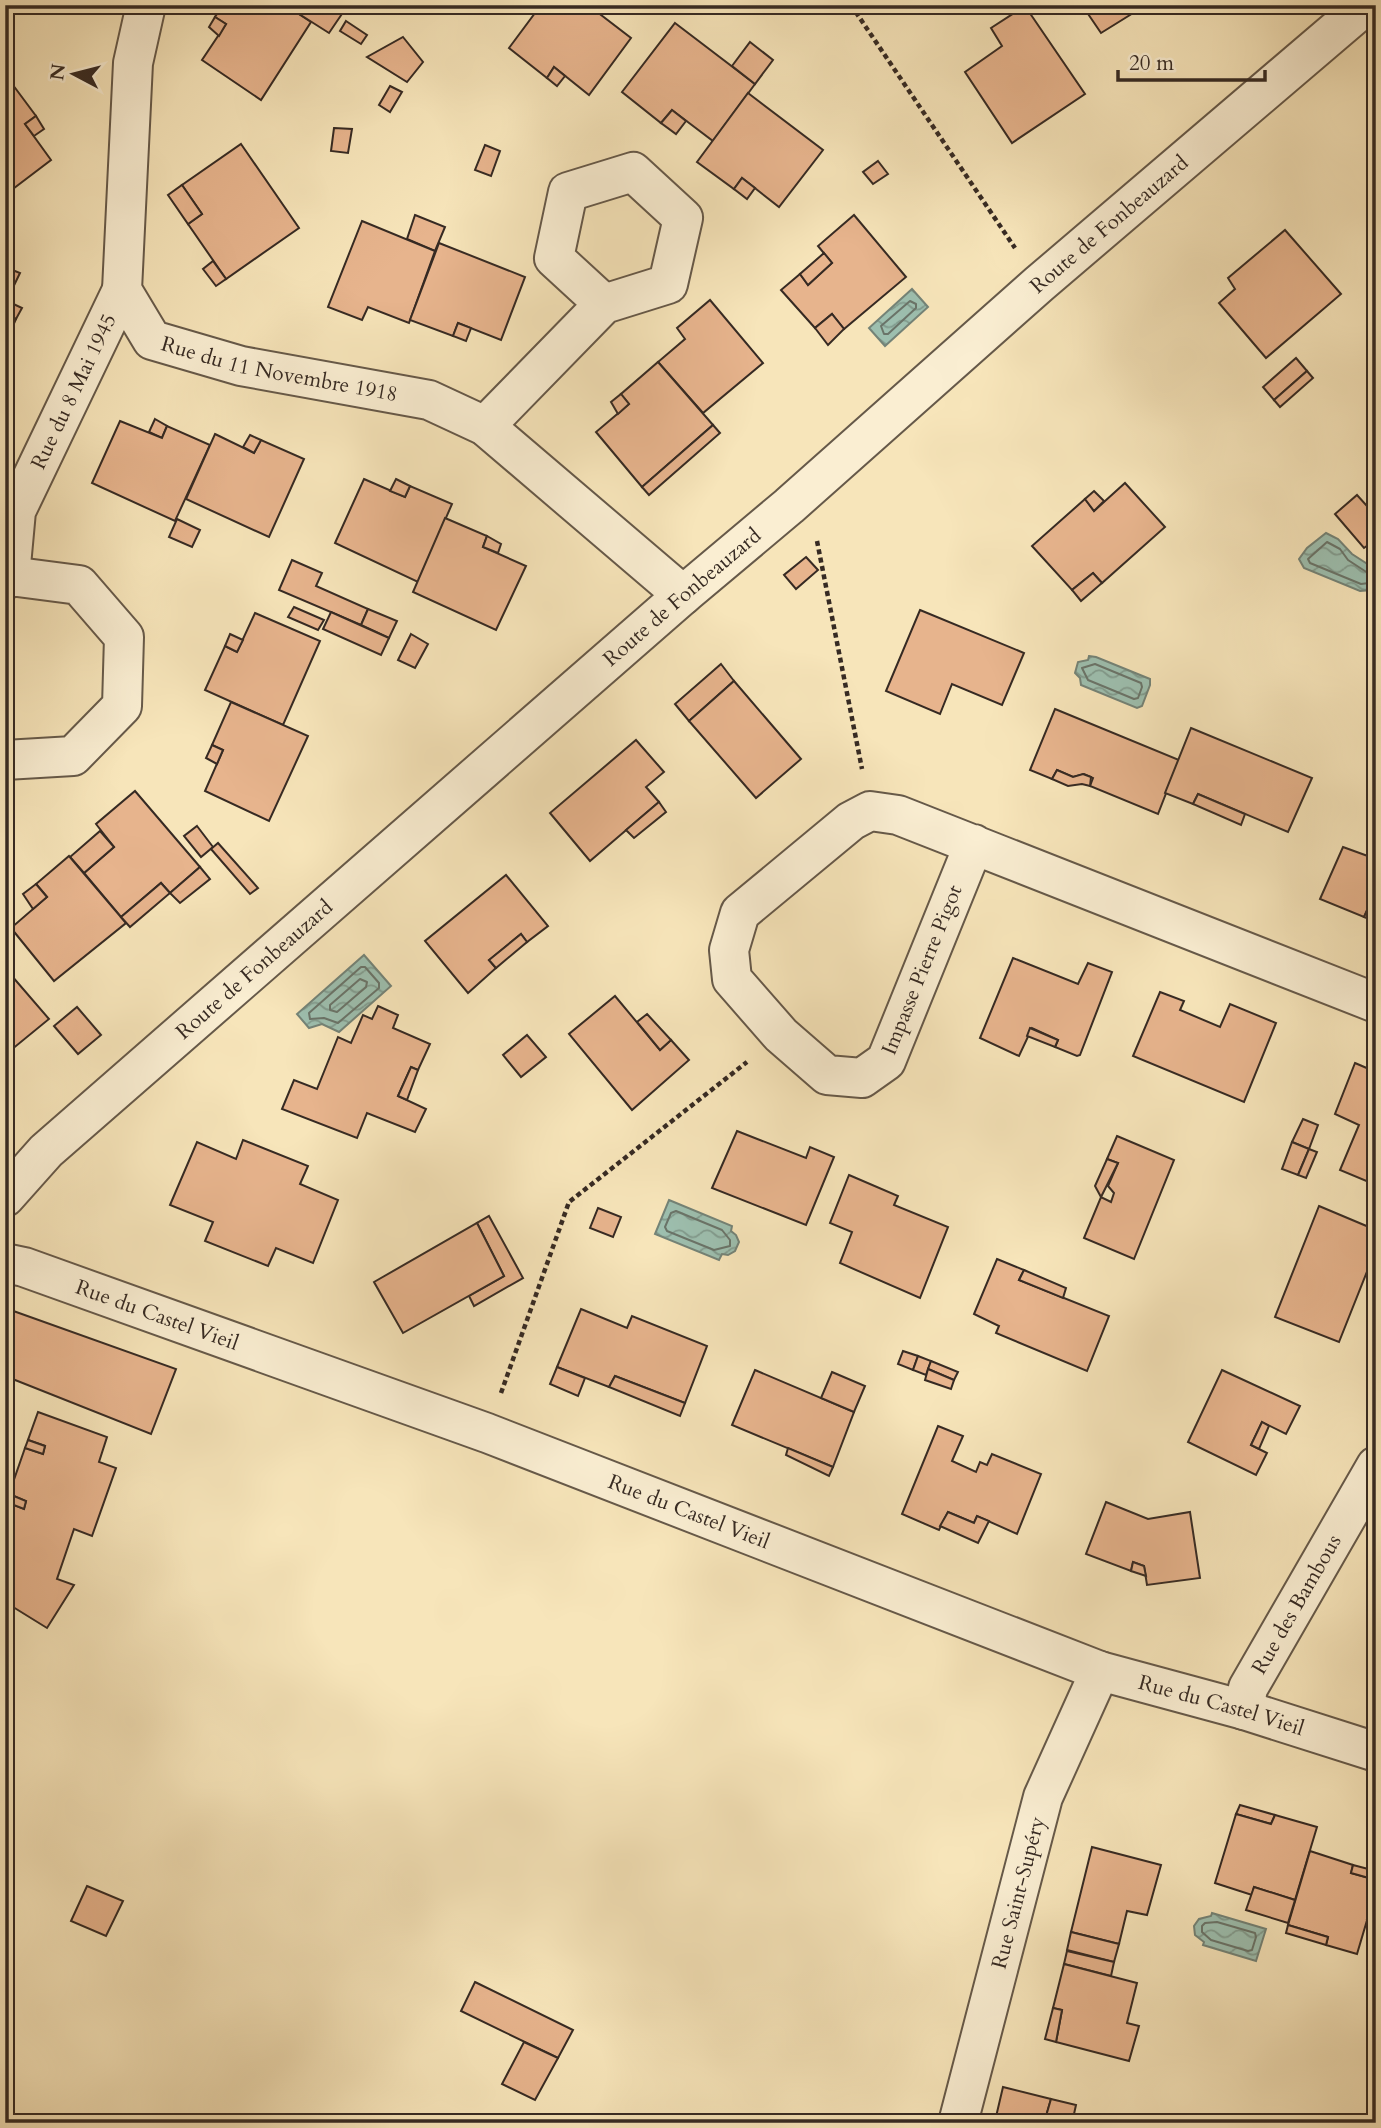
<svg xmlns="http://www.w3.org/2000/svg" width="1381" height="2128" viewBox="0 0 1381 2128" font-family="Cardo,serif">
  <style>
    .water { fill: url(#water-waves); stroke: #748377; stroke-width: 2 }
    .lines { fill: none; stroke-linecap: round; stroke-linejoin: round }
    .shore { stroke: #6a7469; stroke-width: 2 }
    .building { fill: #e7b48d; stroke: #362a23; stroke-width: 2 }
    .minor-casing { stroke: #665949; stroke-width: 42 }
    .tertiary-casing { stroke: #665949; stroke-width: 42 }
    .path { stroke: #362a23; stroke-width: 4.5; stroke-dasharray: 5 3.5; stroke-linecap: butt }
    .minor { stroke: #faeed2; stroke-width: 38 }
    .tertiary { stroke: #faeed2; stroke-width: 38 }
    .labels { text-anchor: middle; dominant-baseline: central; stroke-width: 7; stroke-linejoin: round; paint-order: stroke }
    .street-label { font-size: 21px; fill: #362a23; stroke: #faeed2 }
  </style>
  <defs>
    <pattern id="water-waves" width="16" height="10" patternUnits="userSpaceOnUse" patternTransform="scale(1.75)"><rect width="16" height="10" fill="#9dbfaf"/><path d="M0 5q4-4 8 0t8 0" fill="none" stroke="#819b8e"/></pattern>
  </defs>
  <rect width="100%" height="100%" fill="#f7e5ba"/>
  <filter id="stains"><feTurbulence type="fractalNoise" baseFrequency=".00286" numOctaves="4"/><feColorMatrix values="0 0 0 0 .2 0 0 0 0 .09 0 0 0 0 .02 0 0 0 .5 -.17"/></filter>
  <radialGradient id="worn" r=".72"><stop offset=".6" stop-color="#630" stop-opacity="0"/><stop offset="1" stop-color="#630" stop-opacity=".3"/></radialGradient>
  <g class="water">
    <path d="M912 289 928 307 885 346 869 328Z"/>
    <path d="M1326 533 1338 539 1352 554 1372 567 1376 572 1375 587 1372 590 1360 591 1304 568 1299 559 1307 548Z"/>
    <path d="M1089 656 1096 657 1150 679V685L1142 706 1137 708 1081 685 1080 678 1075 673 1078 662 1088 660Z"/>
    <path d="M364 955 391 986 339 1032 322 1024 309 1028 297 1014Z"/>
    <path d="M669 1200 732 1226 731 1231 736 1235 739 1242 735 1251 728 1255 722 1254 719 1260 655 1234Z"/>
    <path d="M1212 1913 1266 1929 1256 1961 1203 1945 1204 1942 1195 1935 1194 1926 1199 1919 1211 1916Z"/>
  </g>
  <g class="lines">
    <g class="shore">
      <path d="M910 301 916 304V308L888 334H884L881 326Z"/>
      <path d="M1376 576 1374 577 1348 560 1340 549 1327 542 1308 559 1310 563 1361 584 1369 583 1374 580 1376 582"/>
      <path d="M1095 664 1141 683 1142 687 1138 698 1134 699 1088 680 1082 668Z"/>
      <path d="M361 967H365L379 983V988L338 1023 324 1018 310 1019 309 1013Z"/>
      <path d="M360 979 367 982 366 987 337 1012 330 1010V1005Z"/>
      <path d="M676 1211 722 1230 730 1240V1246L714 1250 667 1231 665 1227 671 1213Z"/>
      <path d="M1217 1922 1255 1933 1256 1937 1252 1950 1248 1951 1211 1940 1202 1932V1926L1205 1923Z"/>
    </g>
  </g>
  <g class="building">
    <path d="M223 5H285L311 22 261 100 202 60 226 24 215 17Z"/>
    <path d="M285 5H348L329 33Z"/>
    <path d="M541 5H588L631 38 589 95 554 67 547 78 509 48Z"/>
    <path d="M1082 5H1146L1101 33Z"/>
    <path d="M1025 6 1085 94 1012 143 965 72 1002 46 991 28Z"/>
    <path d="M215 17 226 24 219 36 209 27Z"/>
    <path d="M346 21 367 35 361 44 340 31Z"/>
    <path d="M675 23 755 84 713 141 672 110 661 123 622 92Z"/>
    <path d="M403 37 423 62 407 82 367 57Z"/>
    <path d="M750 42 773 60 755 84 732 66Z"/>
    <path d="M554 67 565 76 557 86 547 78Z"/>
    <path d="M7 77 36 116 25 124 51 160 5 195Z"/>
    <path d="M390 86 402 92 390 112 379 105Z"/>
    <path d="M748 93 823 150 779 207 742 178 734 189 697 162Z"/>
    <path d="M672 110 686 121 676 134 661 123Z"/>
    <path d="M36 116 44 129 34 136 25 124Z"/>
    <path d="M334 128 352 129 348 153 331 151Z"/>
    <path d="M241 144 299 228 226 279 188 224 202 214 182 185Z"/>
    <path d="M485 145 500 151 491 176 475 170Z"/>
    <path d="M878 161 888 174 873 184 863 172Z"/>
    <path d="M742 178 755 188 747 199 734 189Z"/>
    <path d="M182 185 202 214 188 224 168 195Z"/>
    <path d="M415 215 445 227 435 251 407 239Z"/>
    <path d="M854 215 906 277 844 329 832 314 815 328 781 290 800 274 808 285 832 263 818 246Z"/>
    <path d="M362 221 435 251 409 323 368 307 362 320 328 307Z"/>
    <path d="M1285 230 1341 294 1266 358 1219 303 1235 289 1228 278Z"/>
    <path d="M439 243 525 277 501 340 458 323 453 336 410 320Z"/>
    <path d="M824 253 832 263 808 285 800 274Z"/>
    <path d="M213 261 226 279 216 286 203 269Z"/>
    <path d="M5 267 20 273 5 304Z"/>
    <path d="M710 300 763 363 703 413 658 362 685 339 677 328Z"/>
    <path d="M7 301 22 308 16 319 5 314Z"/>
    <path d="M5 314 16 319 5 344Z"/>
    <path d="M832 314 844 329 828 345 815 328Z"/>
    <path d="M458 323 471 328 466 341 453 336Z"/>
    <path d="M1296 358 1307 371 1274 400 1263 387Z"/>
    <path d="M658 362 713 425 642 487 596 432 629 404 621 394Z"/>
    <path d="M1307 371 1313 378 1280 407 1274 400Z"/>
    <path d="M621 394 629 404 618 414 611 402Z"/>
    <path d="M155 419 167 426 162 438 149 432Z"/>
    <path d="M120 421 162 438 167 426 210 445 175 521 92 483Z"/>
    <path d="M713 425 720 433 649 495 642 487Z"/>
    <path d="M215 434 254 453 261 440 304 459 269 537 186 499Z"/>
    <path d="M250 435 261 440 254 453 243 447Z"/>
    <path d="M364 479 405 497 410 486 452 504 418 582 335 543Z"/>
    <path d="M396 479 410 486 405 497 390 491Z"/>
    <path d="M1125 483 1165 527 1102 583 1093 573 1072 590 1032 546 1085 499 1094 511Z"/>
    <path d="M1094 491 1104 501 1094 511 1085 499Z"/>
    <path d="M1357 495 1376 516V539L1364 548 1335 514Z"/>
    <path d="M445 518 487 536 483 547 526 566 496 630 413 592Z"/>
    <path d="M177 519 200 530 192 547 169 537Z"/>
    <path d="M487 536 501 544 498 553 483 547Z"/>
    <path d="M806 557 818 570 796 589 784 575Z"/>
    <path d="M292 560 322 573 316 586 368 609 361 625 279 590Z"/>
    <path d="M1093 573 1102 583 1081 601 1072 590Z"/>
    <path d="M294 607 324 620 318 630 288 617Z"/>
    <path d="M368 609 397 621 389 638 361 625Z"/>
    <path d="M920 610 1024 653 1002 705 952 684 940 714 886 691Z"/>
    <path d="M331 612 389 638 381 655 323 629Z"/>
    <path d="M255 613 320 641 283 725 205 690 225 646 237 652Z"/>
    <path d="M230 634 243 640 237 652 225 646Z"/>
    <path d="M411 634 428 644 415 668 398 660Z"/>
    <path d="M721 664 734 681 689 721 675 704Z"/>
    <path d="M734 681 801 759 756 798 689 721Z"/>
    <path d="M231 702 308 736 269 821 205 791 223 750 212 745Z"/>
    <path d="M1055 709 1179 760 1158 814 1090 786 1093 778 1084 774 1073 777 1057 770 1052 779 1030 770Z"/>
    <path d="M1191 728 1312 778 1288 832 1198 794 1193 804 1165 793Z"/>
    <path d="M636 740 664 772 646 787 659 802 590 861 550 813Z"/>
    <path d="M212 745 223 750 217 764 206 758Z"/>
    <path d="M1057 770 1073 777 1083 774 1091 777 1090 786 1082 784 1068 786 1052 779Z"/>
    <path d="M135 791 200 867 170 893 161 883 121 917 84 873 114 847 96 824Z"/>
    <path d="M1198 794 1245 814 1241 825 1193 804Z"/>
    <path d="M659 802 666 812 634 838 626 830Z"/>
    <path d="M197 826 213 847 201 857 184 836Z"/>
    <path d="M100 831 114 847 84 873 70 857Z"/>
    <path d="M218 843 258 888 250 894 211 849Z"/>
    <path d="M1343 847 1376 859V912L1368 908 1364 917 1320 899Z"/>
    <path d="M69 856 126 923 54 981 11 928 47 897 36 884Z"/>
    <path d="M200 867 210 879 180 903 170 893Z"/>
    <path d="M506 875 548 926 527 942 521 934 489 960 496 968 468 993 425 941Z"/>
    <path d="M161 883 170 893 130 927 121 917Z"/>
    <path d="M36 884 47 897 33 909 23 894Z"/>
    <path d="M1368 908 1376 912V922L1364 917Z"/>
    <path d="M521 934 527 942 496 968 489 960Z"/>
    <path d="M1013 958 1078 984 1088 963 1112 972 1080 1055 1077 1056 1055 1047 1058 1040 1032 1028 1019 1056 980 1038Z"/>
    <path d="M5 968 49 1019 5 1055Z"/>
    <path d="M1160 992 1184 1001 1180 1010 1220 1027 1230 1004 1276 1023 1244 1102 1133 1056Z"/>
    <path d="M615 996 660 1050 671 1040 689 1060 632 1110 569 1034Z"/>
    <path d="M378 1006 398 1015 393 1028 430 1044 418 1070 411 1067 398 1096 426 1109 415 1132 367 1113 357 1138 282 1109 294 1080 317 1089 338 1037 351 1043 363 1015 372 1019Z"/>
    <path d="M77 1007 101 1035 78 1054 54 1026Z"/>
    <path d="M647 1014 671 1040 660 1050 637 1022Z"/>
    <path d="M1030 1028 1058 1040 1055 1047 1027 1036Z"/>
    <path d="M527 1035 546 1057 521 1077 503 1055Z"/>
    <path d="M1355 1063 1376 1072V1185L1340 1170 1359 1125 1335 1114Z"/>
    <path d="M411 1067 418 1070 407 1100 398 1096Z"/>
    <path d="M1303 1119 1318 1125 1309 1149 1292 1142Z"/>
    <path d="M737 1131 806 1158 810 1147 834 1157 806 1225 712 1188Z"/>
    <path d="M1117 1136 1174 1160 1134 1259 1084 1238 1101 1197 1111 1202 1114 1193 1108 1186 1118 1163 1107 1159Z"/>
    <path d="M243 1140 308 1166 300 1184 338 1200 313 1263 276 1248 268 1266 205 1241 213 1222 170 1205 197 1142 236 1159Z"/>
    <path d="M1292 1142 1309 1149 1298 1175 1282 1169Z"/>
    <path d="M1309 1149 1317 1152 1306 1178 1298 1175Z"/>
    <path d="M1107 1159 1118 1163 1101 1197 1095 1186Z"/>
    <path d="M849 1175 898 1196 894 1205 948 1227 920 1298 840 1263 852 1232 830 1223Z"/>
    <path d="M1319 1206 1376 1230V1249L1339 1342 1275 1317Z"/>
    <path d="M598 1208 621 1217 613 1237 590 1228Z"/>
    <path d="M489 1216 523 1278 474 1306 469 1296 504 1276 477 1223Z"/>
    <path d="M477 1223 504 1276 403 1333 374 1282Z"/>
    <path d="M997 1259 1024 1270 1019 1280 1109 1316 1087 1371 996 1333 999 1326 974 1314Z"/>
    <path d="M1024 1270 1066 1288 1063 1298 1019 1280Z"/>
    <path d="M5 1308 176 1369 151 1434 5 1376Z"/>
    <path d="M581 1309 627 1328 632 1316 707 1346 685 1403 615 1376 609 1387 557 1367Z"/>
    <path d="M903 1351 918 1356 913 1370 898 1364Z"/>
    <path d="M918 1356 931 1361 926 1375 913 1370Z"/>
    <path d="M931 1361 958 1372 954 1380 928 1369Z"/>
    <path d="M557 1367 585 1378 578 1396 550 1384Z"/>
    <path d="M928 1369 954 1380 951 1389 925 1380Z"/>
    <path d="M755 1370 854 1412 833 1467 732 1425Z"/>
    <path d="M1222 1370 1300 1406 1286 1434 1262 1422 1251 1445 1267 1453 1256 1475 1188 1442Z"/>
    <path d="M832 1372 865 1386 854 1412 821 1398Z"/>
    <path d="M615 1376 685 1403 680 1416 609 1387Z"/>
    <path d="M38 1412 107 1437 99 1462 116 1468 92 1536 74 1529 57 1579 74 1585 47 1628 5 1602V1506L6 1502 24 1509 26 1501 9 1494 25 1448 43 1454 45 1446 28 1440Z"/>
    <path d="M1262 1422 1269 1426 1259 1449 1251 1445Z"/>
    <path d="M938 1426 963 1436 952 1461 976 1472 980 1462 987 1465 992 1454 1041 1474 1017 1534 977 1516 974 1523 948 1512 939 1530 902 1514Z"/>
    <path d="M28 1440 45 1446 43 1454 25 1448Z"/>
    <path d="M788 1448 833 1467 829 1476 786 1455Z"/>
    <path d="M9 1494 26 1501 24 1509 6 1502Z"/>
    <path d="M1106 1502 1148 1519 1190 1512 1200 1578 1147 1585 1144 1566 1133 1562 1131 1571 1086 1554Z"/>
    <path d="M948 1512 974 1523 977 1516 989 1521 978 1543 940 1526Z"/>
    <path d="M1133 1562 1144 1566 1146 1576 1131 1571Z"/>
    <path d="M1240 1805 1275 1815 1271 1824 1236 1814Z"/>
    <path d="M1236 1814 1271 1824 1275 1815 1317 1827 1295 1900 1254 1887 1252 1895 1215 1883Z"/>
    <path d="M1092 1847 1161 1865 1147 1915 1127 1911 1119 1944 1071 1932Z"/>
    <path d="M1310 1851 1353 1865 1351 1873 1376 1880V1890L1357 1954 1326 1945 1328 1937 1288 1925Z"/>
    <path d="M1353 1865 1376 1871V1880L1351 1873Z"/>
    <path d="M87 1886 123 1901 106 1936 71 1921Z"/>
    <path d="M1254 1887 1295 1900 1288 1923 1246 1910Z"/>
    <path d="M1376 1890V1921L1367 1919Z"/>
    <path d="M1288 1925 1328 1937 1326 1945 1286 1933Z"/>
    <path d="M1071 1932 1119 1944 1114 1962 1067 1950Z"/>
    <path d="M1067 1951 1114 1962 1111 1976 1064 1964Z"/>
    <path d="M1064 1964 1137 1983 1127 2023 1139 2026 1129 2061 1056 2042 1062 2010 1053 2008Z"/>
    <path d="M475 1982 573 2030 558 2058 461 2011Z"/>
    <path d="M1053 2008 1062 2010 1056 2042 1045 2039Z"/>
    <path d="M524 2042 558 2058 535 2100 502 2084Z"/>
    <path d="M1003 2087 1051 2099 1044 2123 995 2121Z"/>
    <path d="M1051 2099 1076 2105 1072 2123H1044Z"/>
  </g>
  <g class="lines">
    <g class="minor-casing">
      <g id="minor">
        <path id="s1" d="M146 5 133 63 122 290 152 340 241 366 429 400 485 426 683 595"/>
        <path d="M485 426 604 304 668 284 683 218 633 172 568 192 554 258 604 304"/>
        <path id="s2" d="M10 576 16 511 122 290"/>
        <path d="M5 580 10 576 79 585 124 637 122 706 73 756 5 760"/>
        <path d="M974 844 886 1061 862 1078 827 1075 781 1035 732 979 729 950 740 913 851 821 870 811 898 815 1376 1003"/>
        <path id="s3" d="M5 1263 24 1267 487 1433 1100 1671 1244 1710 1376 1752"/>
        <path id="s4" d="M1244 1710 1248 1688 1376 1466"/>
        <path id="s5" d="M958 2123 1043 1797 1100 1671"/>
      </g>
    </g>
    <g class="tertiary-casing">
      <g id="tertiary">
        <path id="s6" d="M5 1197 46 1151 683 595 789 506 1039 284 1366 5"/>
      </g>
    </g>
    <g class="path">
      <path d="M851 5 1015 248"/>
      <path d="M817 541 862 769"/>
      <path d="M501 1393 569 1202 747 1062"/>
    </g>
    <use href="#minor" class="minor"/>
    <use href="#tertiary" class="tertiary"/>
  </g>
  <g class="labels">
    <g class="street-label">
      <text stroke="none"><textPath href="#s6" startOffset="1472">Route de Fonbeauzard</textPath></text>
      <text stroke="none"><textPath href="#s1" startOffset="476">Rue du 11 Novembre 1918</textPath></text>
      <text stroke="none"><textPath href="#s2" startOffset="198">Rue du 8 Mai 1945</textPath></text>
      <text stroke="none"><textPath href="#s6" startOffset="905">Route de Fonbeauzard</textPath></text>
      <text stroke="none"><textPath href="#s6" startOffset="338">Route de Fonbeauzard</textPath></text>
      <text transform="translate(922 970) rotate(-68)">Impasse Pierre Pigot</text>
      <text stroke="none"><textPath href="#s3" startOffset="161">Rue du Castel Vieil</textPath></text>
      <text stroke="none"><textPath href="#s3" startOffset="728">Rue du Castel Vieil</textPath></text>
      <text stroke="none"><textPath href="#s4" startOffset="119">Rue des Bambous</textPath></text>
      <text stroke="none"><textPath href="#s3" startOffset="1295">Rue du Castel Vieil</textPath></text>
      <text stroke="none"><textPath href="#s5" startOffset="238">Rue Saint-Supéry</textPath></text>
    </g>
  </g>
  <rect width="1381" height="2128" fill="none" stroke="#f7e5ba" stroke-width="28"/>
  <rect x="7" y="7" width="1367" height="2114" fill="none" stroke="#362a23" stroke-width="3.5"/>
  <rect x="14" y="14" width="1353" height="2100" fill="none" stroke="#362a23" stroke-width="2"/>
  <g transform="translate(74 74) rotate(277)" stroke="#faeed2" stroke-width="5" paint-order="stroke">
  <path d="M0-5L12 26L0 18L-12 26Z" fill="#362a23"/>
  <text y="-10" font-size="19" font-weight="bold" text-anchor="middle" fill="#362a23">N</text>
  </g>
  <path d="M1118 70v10h147v-10" fill="none" stroke="#362a23" stroke-width="3.5"/>
  <text x="1129" y="70" font-size="21" fill="#362a23" stroke="#faeed2" stroke-width="5" paint-order="stroke">20 m</text>
  <rect width="100%" height="100%" filter="url(#stains)"/>
  <rect width="100%" height="100%" fill="url(#worn)"/>
</svg>
